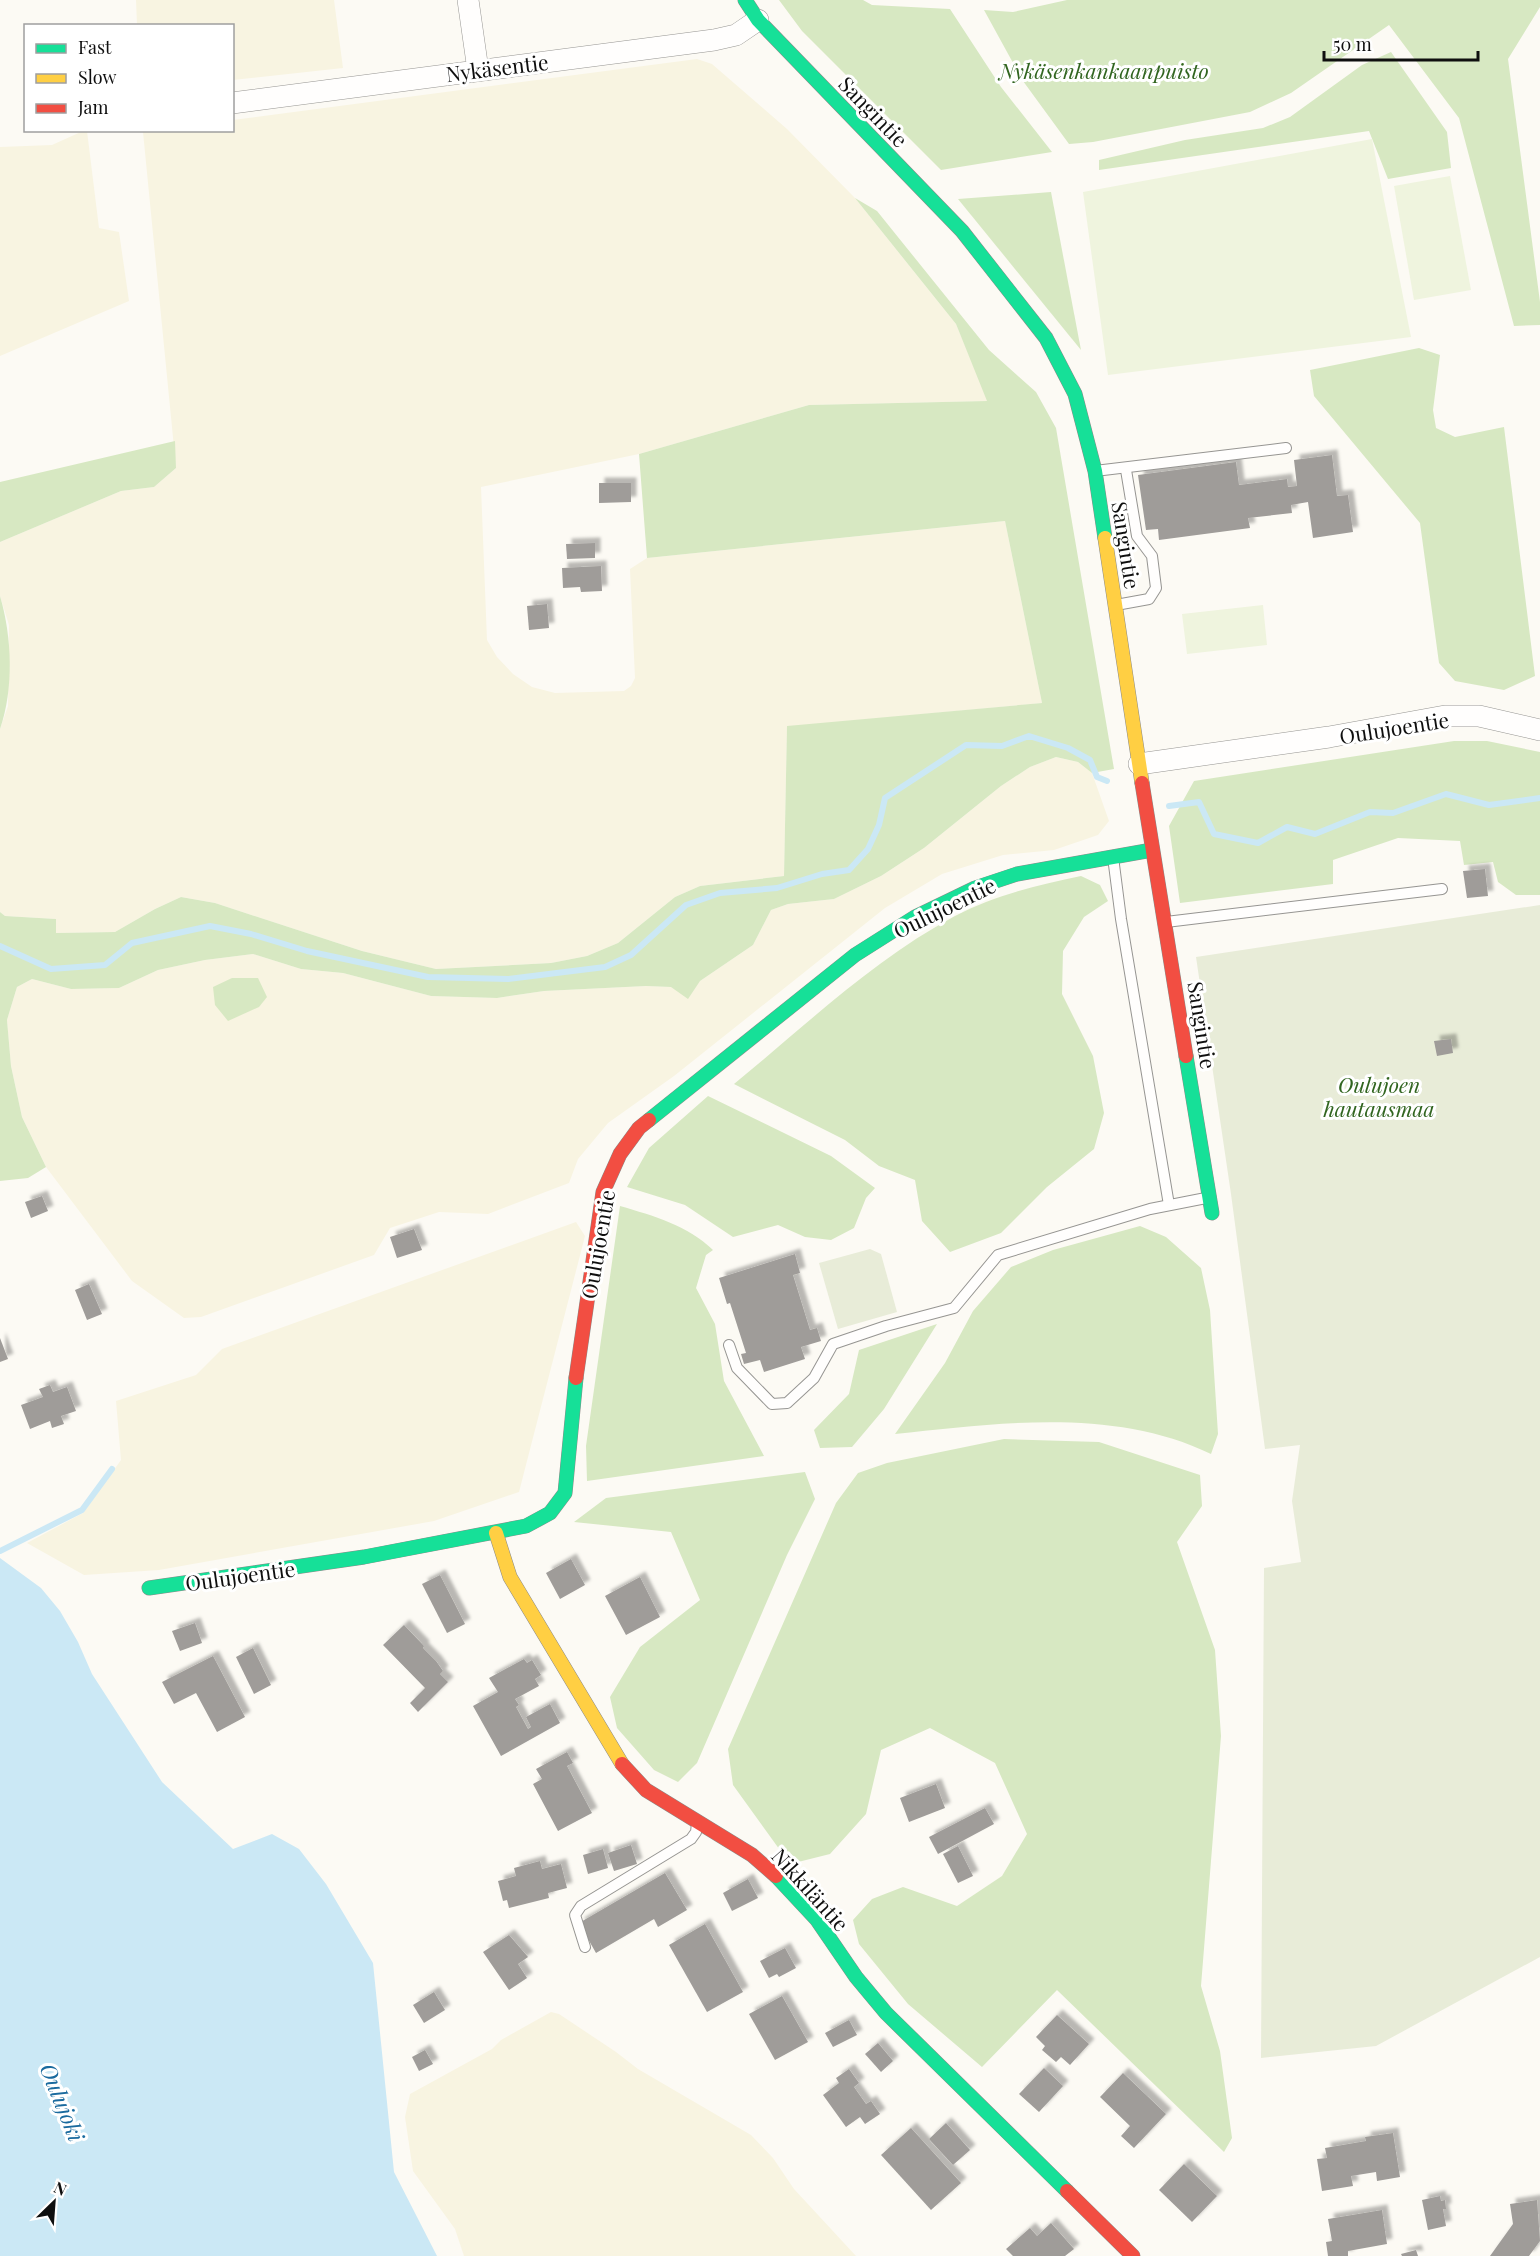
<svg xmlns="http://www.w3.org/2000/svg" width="1540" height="2256" viewBox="0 0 1540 2256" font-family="'Playfair Display',serif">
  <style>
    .farmland { fill: #f8f4e1 }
    .forest { fill: #d7e8c2 }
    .cemetery { fill: #e8ecd8 }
    .pitch { fill: #eff4de }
    .water { fill: #cbe8f5 }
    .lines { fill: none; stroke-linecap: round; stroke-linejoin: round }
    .stream { stroke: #cbe8f5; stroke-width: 6 }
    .building { fill: #9f9c99; filter: url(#shadow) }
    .lane-casing { stroke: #969592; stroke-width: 12 }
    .street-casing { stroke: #969592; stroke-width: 22 }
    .fast-casing { stroke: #8c8b89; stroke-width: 15 }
    .slow-casing { stroke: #8c8b89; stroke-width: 15 }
    .jam-casing { stroke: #8c8b89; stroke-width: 15 }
    .lane { stroke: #fffefd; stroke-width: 10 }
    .street { stroke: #fffefd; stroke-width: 21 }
    .fast { stroke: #16e098; stroke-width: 14 }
    .slow { stroke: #ffcf43; stroke-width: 14 }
    .jam { stroke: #f24e42; stroke-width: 14 }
    .labels { text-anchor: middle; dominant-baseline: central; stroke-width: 6; stroke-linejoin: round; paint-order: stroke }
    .street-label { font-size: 21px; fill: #0f0f0f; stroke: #fff }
    .park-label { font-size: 21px; font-style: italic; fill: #316520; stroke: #fff }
    .water-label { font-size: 22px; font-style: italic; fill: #1a6a9e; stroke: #fff }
  </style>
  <defs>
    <filter id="shadow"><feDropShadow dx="5.5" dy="-5.5" stdDeviation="1.5" flood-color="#0004"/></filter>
  </defs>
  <rect width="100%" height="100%" fill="#fcfaf4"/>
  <g class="farmland">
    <path d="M136 0H334L343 68 233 80 232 26 137 25Z"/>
    <path d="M697 59 712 64 787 129 855 198 956 324 988 401 809 405 639 454 481 487 487 640 497 657 513 674 532 687 555 693 624 691 631 686 635 678 630 569 647 558 1005 521 1042 703 787 727 784 876 700 886 675 897 618 943 587 956 551 963 436 969 362 951 215 903 181 897 155 909 115 932 56 933V919L5 916 0 912V729L8 706 9 625 0 596V542L121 491 154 487 176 468 143 132 232 130 233 120Z"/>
    <path d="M83 131H87L99 228 119 232 129 301 0 356V147L52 145Z"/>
    <path d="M1056 757 1078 762 1092 773 1109 821 1098 835 1054 850 1003 855 942 874 885 908 674 1076 608 1123 578 1159 569 1183 488 1214 439 1212 390 1228 374 1255 201 1317 184 1318 132 1281 46 1167 22 1117 11 1066 7 1020 17 987 32 979 71 989 119 988 158 970 205 960 253 954 301 969 343 973 431 996 497 998 544 991 646 986 671 987 700 981 753 945 771 910 788 904 834 899 881 876 924 848 1001 786 1030 767Z"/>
    <path d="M576 1222 585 1236 519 1492 434 1521 159 1570 84 1575 27 1543 83 1513 121 1460 116 1401 196 1375 222 1349Z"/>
    <path d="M551 2012 559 2014 616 2052 638 2069 751 2135 773 2158 794 2189 856 2256H464L455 2229 413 2171 405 2117 410 2094 492 2049 501 2040Z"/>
  </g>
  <g class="forest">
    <path d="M779 0H863L872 5 950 9 1001 87 1052 152 941 170 802 31Z"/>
    <path d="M1067 0H1540V7L1508 59 1540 302V325L1514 326 1459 118 1389 25 1291 93 1250 112 1093 142 1069 144 1023 81 984 10 1013 12Z"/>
    <path d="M1391 52 1447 132 1451 168 1388 179 1369 131 1099 170V160L1185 140 1263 128 1290 117 1362 65Z"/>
    <path d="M1051 192 1081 350 958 199Z"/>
    <path d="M855 198 877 211 989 350 1036 392 1056 428 1114 769 1092 773 1078 762 1056 757 1030 767 1001 786 924 848 881 876 834 899 788 904 771 910 753 945 700 981 688 999 671 987 646 986 544 991 497 998 431 996 343 973 301 969 253 954 205 960 158 970 119 988 71 989 32 979 17 987 7 1020 11 1066 22 1117 46 1167 28 1178 0 1181V912L5 916 56 919V933L115 932 155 909 181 897 215 903 362 951 436 969 551 963 587 956 618 943 675 897 700 886 784 876 787 726 1042 703 1005 521 647 558 639 454 809 405 987 401 956 324Z"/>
    <path d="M1419 348 1440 355 1433 410 1436 428 1455 437 1504 427 1535 676 1504 690 1455 681 1439 663 1420 523 1314 396 1310 370Z"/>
    <path d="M175 441 176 468 154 487 121 491 0 542V482Z"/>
    <path d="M0 596C12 637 14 688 0 729Z"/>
    <path d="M1454 741H1487L1540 752V895H1516L1498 882 1493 862 1464 865 1460 841 1398 838 1333 860V884L1180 903 1169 826 1194 781Z"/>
    <path d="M1081 876 1100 885 1108 901 1084 917 1063 951 1062 994 1093 1056 1104 1113 1094 1149 1047 1187 1001 1233 950 1252 922 1221 915 1180 879 1166 845 1140 734 1084C805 1026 874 959 955 916 995 895 1038 885 1081 876Z"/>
    <path d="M232 978H258L267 997 259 1007 228 1021 215 1005 213 987Z"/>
    <path d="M708 1096 831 1156 875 1188 866 1198 854 1228 831 1240 805 1237 778 1225 733 1237 685 1205 627 1187 649 1148Z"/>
    <path d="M620 1206C654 1216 687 1225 713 1250L706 1255 696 1288 715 1324 724 1381 764 1456 587 1481 586 1446Z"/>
    <path d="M1140 1226 1166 1237 1201 1268 1210 1310 1218 1434 1211 1454C1115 1407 998 1423 895 1434L945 1363 973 1311 1011 1267 1053 1250Z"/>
    <path d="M937 1324 884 1409 852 1447 820 1448 814 1430 849 1394 859 1350Z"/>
    <path d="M1004 1439 1099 1442 1200 1475 1202 1506 1177 1542 1215 1650 1221 1736 1201 1986 1220 2051 1232 2138 1224 2152 1057 1990 982 2067 908 2004 859 1944 853 1920 872 1899 903 1887 957 1906 1002 1876 1027 1834 995 1763 930 1728 881 1750 866 1814 830 1854 790 1864 733 1785 728 1749 836 1503 858 1473 887 1463Z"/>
    <path d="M805 1472 815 1499 787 1555 697 1763 678 1782 654 1770 617 1728 610 1697 640 1647 700 1600 671 1532 574 1522 606 1498Z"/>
  </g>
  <g class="cemetery">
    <path d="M1540 905V1957L1376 2046 1261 2058 1264 1568 1301 1562 1292 1501 1300 1445 1265 1449 1231 1194 1196 957Z"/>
    <path d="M870 1249 881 1254 897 1312 838 1329 819 1263Z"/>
  </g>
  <g class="pitch">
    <path d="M1372 139 1411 337 1108 375 1083 192Z"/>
    <path d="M1450 176 1471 290 1414 300 1394 186Z"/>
    <path d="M1263 605 1267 645 1187 654 1182 614Z"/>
  </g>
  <path class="water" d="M0 1558 41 1588 60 1611 78 1642 92 1674 162 1782 233 1849 272 1834 299 1849 326 1884 373 1963 394 2172 437 2256H0Z"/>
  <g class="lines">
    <g class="stream">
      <path d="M1169 806 1199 802 1214 834 1258 843 1287 827 1315 834 1370 812 1393 813 1446 794 1489 805 1540 798"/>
      <path d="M0 946 51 969 105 965 132 943 210 926 251 934 307 951 428 977 508 979 605 967 631 955 686 905 720 893 777 888 822 874 849 870 868 849 879 825 885 798 966 745 1002 746 1029 736 1068 748 1090 760 1097 777 1107 781"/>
      <path d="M0 1551 82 1510 112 1469"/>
    </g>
  </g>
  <g class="building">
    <path d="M1332 455 1337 496 1348 495 1353 532 1313 538 1308 502 1291 505 1292 513 1248 518 1250 528 1159 540 1158 529 1146 530 1138 475 1236 462 1239 485 1287 479 1288 487 1297 486 1294 460Z"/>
    <path d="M599 483H631V502L599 503Z"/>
    <path d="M595 543V558L567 559 566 544Z"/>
    <path d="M601 566 602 591 581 592 580 587 563 588 562 568Z"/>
    <path d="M547 604 549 628 529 630 527 606Z"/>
    <path d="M1485 869 1488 896 1467 898 1463 871Z"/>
    <path d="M1451 1039 1453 1053 1437 1056 1434 1041Z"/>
    <path d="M42 1196 48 1211 31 1218 25 1202Z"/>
    <path d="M414 1229 422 1250 397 1258 390 1237Z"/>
    <path d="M795 1254 800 1273 793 1275 810 1330 817 1328 821 1341 801 1347 805 1359 764 1372 760 1360 744 1364 741 1354 746 1353 730 1303 727 1304 719 1278Z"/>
    <path d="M89 1284 102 1314 87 1320 75 1290Z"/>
    <path d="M0 1338 8 1359 0 1362Z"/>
    <path d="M50 1385 53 1392 67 1387 76 1411 61 1416 64 1424 52 1428 50 1421 30 1429 21 1405 43 1397 39 1389Z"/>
    <path d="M571 1559 585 1585 560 1599 546 1573Z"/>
    <path d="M440 1575 465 1624 447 1633 422 1584Z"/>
    <path d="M640 1577 660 1617 626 1635 605 1596Z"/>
    <path d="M195 1623 202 1643 180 1651 172 1631Z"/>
    <path d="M404 1625 424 1646 423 1648 436 1661 443 1671 440 1674 448 1682 418 1712 410 1703 425 1688 383 1645Z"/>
    <path d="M253 1648 271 1685 254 1694 236 1657Z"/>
    <path d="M213 1656 245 1717 217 1732 196 1693 174 1704 162 1682Z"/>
    <path d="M524 1659 527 1663 532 1660 541 1675 535 1679 539 1686 515 1699 519 1705 516 1707 528 1729 531 1727 526 1717 550 1704 560 1723 501 1756 473 1706 498 1692 489 1678Z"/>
    <path d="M567 1752 573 1763 567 1766 592 1813 558 1831 533 1784 542 1779 536 1769Z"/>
    <path d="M936 1784 945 1808 909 1822 900 1798Z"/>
    <path d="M985 1808 994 1824 938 1854 929 1837Z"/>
    <path d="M631 1845 637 1864 614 1871 608 1853Z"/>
    <path d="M958 1846 973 1876 958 1883 943 1854Z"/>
    <path d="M603 1849 608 1868 588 1874 583 1855Z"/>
    <path d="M540 1861 542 1869 561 1864 567 1888 548 1893 549 1898 509 1908 507 1900 503 1901 498 1881 516 1876 514 1868Z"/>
    <path d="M665 1873 687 1910 658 1927 654 1919 596 1953 579 1923Z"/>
    <path d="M748 1879 758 1898 732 1911 723 1893Z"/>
    <path d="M705 1924 743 1992 707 2012 669 1945Z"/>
    <path d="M509 1935 528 1957 518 1964 527 1978 509 1990 483 1952Z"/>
    <path d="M785 1948 796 1968 779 1977 777 1974 769 1978 760 1961Z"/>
    <path d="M434 1992 445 2010 424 2023 413 2005Z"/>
    <path d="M782 1996 808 2042 775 2060 749 2014Z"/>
    <path d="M1057 2015 1089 2044 1070 2065 1061 2057 1056 2062 1042 2050 1045 2046 1036 2037Z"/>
    <path d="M849 2020 857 2035 833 2047 825 2033Z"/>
    <path d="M878 2043 893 2061 881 2072 865 2054Z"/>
    <path d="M425 2050 433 2064 419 2071 412 2057Z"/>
    <path d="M1044 2068 1063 2086 1039 2112 1019 2094Z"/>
    <path d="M849 2069 859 2083 854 2087 866 2104 871 2101 880 2114 865 2124 860 2117 846 2127 823 2095 839 2083 836 2078Z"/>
    <path d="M1123 2073 1166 2114 1134 2148 1121 2136 1130 2126 1100 2097Z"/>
    <path d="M946 2123 970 2150 953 2165 929 2139Z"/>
    <path d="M911 2128 961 2183 931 2210 881 2155Z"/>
    <path d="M1393 2133 1400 2177 1377 2181 1376 2172 1351 2176 1353 2186 1322 2191 1317 2159 1327 2158 1325 2148 1366 2141 1365 2137Z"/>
    <path d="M1184 2164 1217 2196 1192 2222 1159 2190Z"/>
    <path d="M1440 2196 1441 2201 1445 2200 1446 2209H1443L1446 2226 1428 2230 1422 2200Z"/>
    <path d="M1537 2200 1540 2241 1529 2256H1490L1513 2224 1510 2204Z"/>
    <path d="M1382 2210 1387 2244 1348 2251V2256H1328L1326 2242 1332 2241 1328 2219Z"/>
    <path d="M1051 2223 1074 2249 1065 2256H1013L1006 2249 1030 2228 1037 2236Z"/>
    <path d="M1416 2250 1418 2256H1402L1401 2254Z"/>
  </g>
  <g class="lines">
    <g class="lane-casing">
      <g id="lane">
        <path d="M1095 471 1286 448"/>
        <path d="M1116 605 1149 599 1156 588 1152 556 1137 536 1126 470"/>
        <path d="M1113 857 1121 919 1169 1205"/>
        <path d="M1166 922 1442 889"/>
        <path d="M729 1345 737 1368 772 1404 787 1403 814 1378 833 1344 886 1326 954 1308 998 1255 1150 1209 1206 1198"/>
        <path d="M585 1947 575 1915 581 1906 691 1839 696 1832 697 1823"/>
      </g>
    </g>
    <g class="street-casing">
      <g id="street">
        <path d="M468 0 478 70"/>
        <path d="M232 103 714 40 736 35 758 20"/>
        <path d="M1139 764 1329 737 1445 716H1479L1540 730"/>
      </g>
    </g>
    <g class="fast-casing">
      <g id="fast">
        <path d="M745 0 758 20 962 231 1046 338 1075 394 1095 471 1105 538"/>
        <path d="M1186 1056 1212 1213"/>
        <path d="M649 1120 855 955 915 917 975 888 1017 874 1152 850"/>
        <path d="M149 1588 364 1557 526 1526 550 1513 565 1493 576 1378"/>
        <path d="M776 1876 817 1920 856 1977 886 2013 1067 2191"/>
      </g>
    </g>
    <g class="slow-casing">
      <g id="slow">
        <path d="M1105 538 1142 783"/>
        <path d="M496 1533 510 1577 622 1764"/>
      </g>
    </g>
    <g class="jam-casing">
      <g id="jam">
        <path d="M1142 783 1186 1056"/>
        <path d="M576 1378 603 1192 620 1154 639 1128 649 1120"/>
        <path d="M622 1764 646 1790 752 1855 776 1876"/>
        <path d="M1067 2191 1133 2256"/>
      </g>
    </g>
    <use href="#lane" class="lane"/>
    <use href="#street" class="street"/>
    <use href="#fast" class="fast"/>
    <use href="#slow" class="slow"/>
    <use href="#jam" class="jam"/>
  </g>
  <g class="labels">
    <g class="street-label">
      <text transform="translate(497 67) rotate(-7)">Nykäsentie</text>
      <text transform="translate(874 111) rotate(46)">Sangintie</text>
      <text transform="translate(1127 545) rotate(81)">Sangintie</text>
      <text transform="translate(1394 727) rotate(-9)">Oulujoentie</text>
      <text transform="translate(944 907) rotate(-26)">Oulujoentie</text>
      <text transform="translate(1203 1025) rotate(81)">Sangintie</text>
      <text transform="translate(597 1244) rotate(-80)">Oulujoentie</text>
      <text transform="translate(240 1575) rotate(-8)">Oulujoentie</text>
      <text transform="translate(811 1889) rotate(48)">Nikkiläntie</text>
    </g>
    <g class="park-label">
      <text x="1104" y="70">Nykäsenkankaanpuisto</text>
      <text x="1379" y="1084">Oulujoen<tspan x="1379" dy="24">hautausmaa</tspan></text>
    </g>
    <g class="water-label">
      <text transform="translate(63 2102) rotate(68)">Oulujoki</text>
    </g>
  </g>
  <rect x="24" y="24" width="210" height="108" fill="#ffffff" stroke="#9f9f9f" stroke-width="1.5"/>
  <rect x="36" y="44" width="30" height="9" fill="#16e098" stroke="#9f9f9f" stroke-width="1.5"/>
  <text x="78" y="54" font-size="18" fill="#0f0f0f">Fast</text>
  <rect x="36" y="74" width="30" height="9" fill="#ffcf43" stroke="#9f9f9f" stroke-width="1.5"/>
  <text x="78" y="84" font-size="18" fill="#0f0f0f">Slow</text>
  <rect x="36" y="104" width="30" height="9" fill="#f24e42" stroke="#9f9f9f" stroke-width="1.5"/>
  <text x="78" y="114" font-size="18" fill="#0f0f0f">Jam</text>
  <g transform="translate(54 2202) rotate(25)" stroke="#ffffff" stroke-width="4.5" paint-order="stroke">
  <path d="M0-4.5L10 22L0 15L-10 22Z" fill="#0f0f0f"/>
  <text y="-9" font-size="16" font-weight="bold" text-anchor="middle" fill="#0f0f0f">N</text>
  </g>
  <path d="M1324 51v9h154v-9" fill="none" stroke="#0f0f0f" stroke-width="3"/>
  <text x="1333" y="51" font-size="18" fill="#0f0f0f" stroke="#ffffff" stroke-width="4.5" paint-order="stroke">50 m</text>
</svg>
